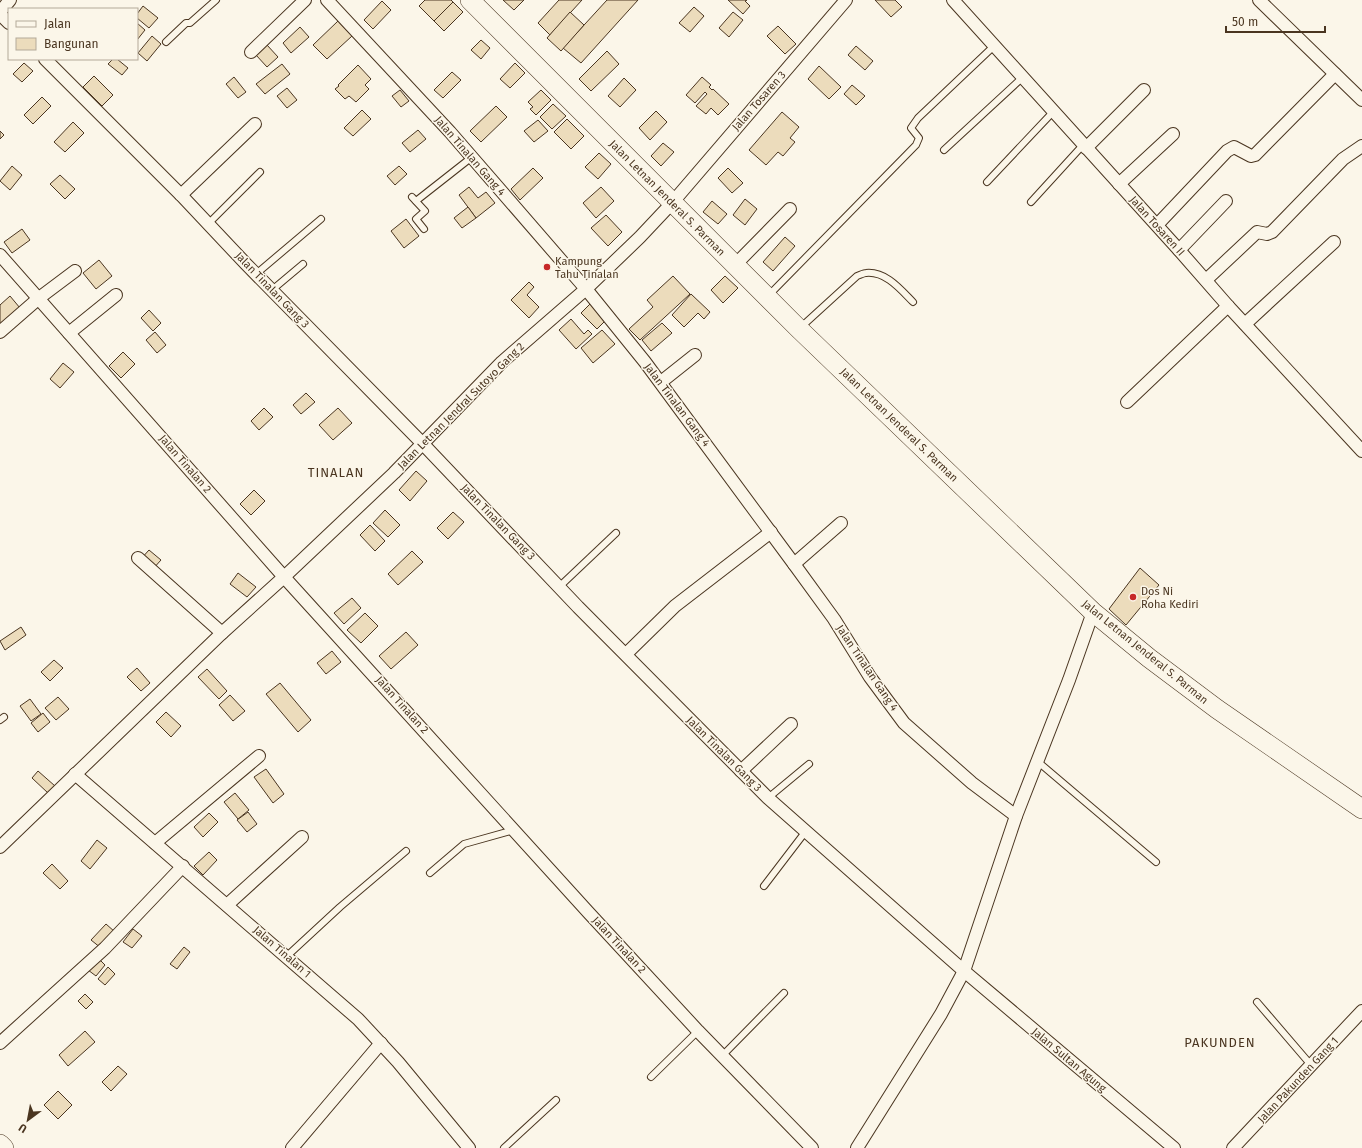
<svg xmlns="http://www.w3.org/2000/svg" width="1362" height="1148" viewBox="0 0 1362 1148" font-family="'Fira Sans',sans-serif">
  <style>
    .building { fill: #ecdcbc; stroke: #4a3520 }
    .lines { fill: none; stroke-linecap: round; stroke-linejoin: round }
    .service-casing { stroke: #4a3520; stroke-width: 8 }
    .minor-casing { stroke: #4a3520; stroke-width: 14 }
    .primary-casing { stroke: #4a3520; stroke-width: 20 }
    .service { stroke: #fbf6e9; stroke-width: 6 }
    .minor { stroke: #fbf6e9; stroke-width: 12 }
    .primary { stroke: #fbf6e9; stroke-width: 19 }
    .poi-dot { fill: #c62828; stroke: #fbf6e9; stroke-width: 1.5 }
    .labels { text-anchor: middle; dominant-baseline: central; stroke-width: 3; stroke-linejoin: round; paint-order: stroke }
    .street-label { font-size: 11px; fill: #4a3520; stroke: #fbf6e9 }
    .poi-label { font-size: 11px; fill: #4a3520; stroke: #fbf6e9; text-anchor: start }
    .quarter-label { font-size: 13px; letter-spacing: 1px; fill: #4a3520; stroke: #fbf6e9 }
  </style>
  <rect width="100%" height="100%" fill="#fbf6e9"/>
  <g class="building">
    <path d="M425 0H451L453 2 434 21 419 6Z"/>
    <path d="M503 0H524L514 10Z"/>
    <path d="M559 0H582L550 35 538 23Z"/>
    <path d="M607 0H638L581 63 563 48Z"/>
    <path d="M728 0H747L745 1 750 6 743 14Z"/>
    <path d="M875 0H895L902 7 891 17Z"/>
    <path d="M382 1 391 10 373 29 364 20Z"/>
    <path d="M453 2 463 12 444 31 434 21Z"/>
    <path d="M143 6 158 18 149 28 137 18V14Z"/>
    <path d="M694 7 704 16 690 32 679 23Z"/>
    <path d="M570 12 584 25 561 51 547 38Z"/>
    <path d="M733 12 743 20 729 37 719 28Z"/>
    <path d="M338 21 352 36 327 59 313 45Z"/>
    <path d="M137 23 145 30 137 40Z"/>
    <path d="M778 26 796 44 785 54 767 36Z"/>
    <path d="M300 27 309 37 291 53 283 43Z"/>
    <path d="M152 36 161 44 147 61 138 53Z"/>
    <path d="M481 40 490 48 481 59 471 50Z"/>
    <path d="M267 45 278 57 267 67 256 55Z"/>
    <path d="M856 46 873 61 865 70 848 55Z"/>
    <path d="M607 51 619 64 591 91 579 79Z"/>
    <path d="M113 59H117L128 68 122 75 108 64Z"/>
    <path d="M24 63 33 71 22 82 13 74Z"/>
    <path d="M515 63 525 73 510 88 500 79Z"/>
    <path d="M282 64 290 74 265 94 256 84Z"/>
    <path d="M358 65 371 79 365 85 369 89 356 102 349 96 345 99 335 89 339 86 338 85Z"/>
    <path d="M819 66 841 87 829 99 808 79Z"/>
    <path d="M452 72 461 80 443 98 434 90Z"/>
    <path d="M94 76 113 95 102 106 83 87Z"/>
    <path d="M234 77 246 92 238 98 226 84Z"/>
    <path d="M702 77 711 85 709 87 712 90 713 89 729 104 718 115 711 108 706 114 696 106 707 94 705 92 695 103 686 95Z"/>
    <path d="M624 78 636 90 620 107 608 96Z"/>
    <path d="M852 85 865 96 856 105 844 94Z"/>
    <path d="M287 88 297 100 287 108 277 96Z"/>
    <path d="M400 90 409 101 401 107 392 96Z"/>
    <path d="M541 90 551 100 536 115 530 109 533 107 528 102Z"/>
    <path d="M42 97 51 106 33 124 24 115Z"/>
    <path d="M553 104 566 116 552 129 540 117Z"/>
    <path d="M496 106 507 117 481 142 470 131Z"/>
    <path d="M362 110 371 119 353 136 344 128Z"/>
    <path d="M656 111 667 122 650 140 639 128Z"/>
    <path d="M782 112 799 127 790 138 795 142 783 156 778 152 766 165 749 150Z"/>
    <path d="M567 119 584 136 571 149 554 132Z"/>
    <path d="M538 120 548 131 534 142 524 131Z"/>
    <path d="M73 122 84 133 65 152 54 142Z"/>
    <path d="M418 130 426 139 410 152 402 143Z"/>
    <path d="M0 131 4 135 0 139Z"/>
    <path d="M663 143 674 152 661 166 651 156Z"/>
    <path d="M599 153 611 164 598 179 585 167Z"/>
    <path d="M12 166 22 175 10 190 0 181Z"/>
    <path d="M399 166 407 174 395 185 387 176Z"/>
    <path d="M533 168 543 178 520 200 511 189Z"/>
    <path d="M728 168 743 183 732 193 718 178Z"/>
    <path d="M60 175 75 189 65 199 50 184Z"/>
    <path d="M469 187 478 198 486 192 495 203 476 218 459 195Z"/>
    <path d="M601 187 614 201 596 218 583 203Z"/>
    <path d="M745 199 757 209 745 225 733 215Z"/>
    <path d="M712 201 727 214 718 224 703 212Z"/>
    <path d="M468 207 476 218 462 228 454 218Z"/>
    <path d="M606 215 622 232 608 246 591 228Z"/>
    <path d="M406 219 419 236 404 248 391 231Z"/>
    <path d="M22 229 30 240 12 253 4 242Z"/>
    <path d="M785 237 795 246 773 271 763 262Z"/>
    <path d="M99 260 112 276 96 289 83 273Z"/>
    <path d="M673 276 690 294 640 340 629 329 653 307 647 300Z"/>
    <path d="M725 276 738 288 723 303 711 290Z"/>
    <path d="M529 282 534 287 527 295 539 307 529 318 511 300Z"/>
    <path d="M691 294 710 312 704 319 698 313 684 327 672 315Z"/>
    <path d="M10 296 20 308 0 325V305Z"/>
    <path d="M591 303 607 319 597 329 581 313Z"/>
    <path d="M149 310 161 323 153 331 141 318Z"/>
    <path d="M571 319 584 334 588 330 592 334 576 349 559 330Z"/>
    <path d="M662 323 672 333 651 351 642 340Z"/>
    <path d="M602 330 615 344 593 363 581 348Z"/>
    <path d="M155 332 166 345 157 353 146 340Z"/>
    <path d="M123 352 135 364 121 378 109 366Z"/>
    <path d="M63 363 74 372 60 388 50 379Z"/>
    <path d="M306 393 315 402 301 414 293 405Z"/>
    <path d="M264 408 273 417 259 430 251 421Z"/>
    <path d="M338 408 352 423 333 440 319 425Z"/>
    <path d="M416 471 427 481 410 501 399 490Z"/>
    <path d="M254 490 265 501 251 515 240 504Z"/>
    <path d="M385 510 400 525 388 537 373 523Z"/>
    <path d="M453 512 464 522 448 539 437 528Z"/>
    <path d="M370 525 385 541 375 551 360 535Z"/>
    <path d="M149 550 161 560 152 570 140 560Z"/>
    <path d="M412 551 423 562 398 585 388 574Z"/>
    <path d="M1140 568 1159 585 1126 625 1109 609Z"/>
    <path d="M238 573 256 587 247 597 230 584Z"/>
    <path d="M352 598 361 608 344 624 334 613Z"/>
    <path d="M365 613 378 626 361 643 347 630Z"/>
    <path d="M21 627 26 635 5 650 0 641Z"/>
    <path d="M406 632 418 645 391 669 379 656Z"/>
    <path d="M332 651 341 662 326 674 317 663Z"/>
    <path d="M54 660 63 668 50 681 41 672Z"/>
    <path d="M137 668 150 683 141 691 127 677Z"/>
    <path d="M207 669 227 691 219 699 198 677Z"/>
    <path d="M280 683 311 720 298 732 266 694Z"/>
    <path d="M230 695 245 711 233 721 219 705Z"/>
    <path d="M58 697 69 709 56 720 45 708Z"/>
    <path d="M30 699 41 714 31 721 20 706Z"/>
    <path d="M166 712 181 726 171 737 156 722Z"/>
    <path d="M43 713 50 722 38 732 31 723Z"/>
    <path d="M266 769 284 794 273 803 254 777Z"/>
    <path d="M38 771 55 786 48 793 32 778Z"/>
    <path d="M235 793 249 810 238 819 224 802Z"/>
    <path d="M248 812 257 824 247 832 237 820Z"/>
    <path d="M209 813 218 822 203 837 194 827Z"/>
    <path d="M97 840 107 848 90 869 81 861Z"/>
    <path d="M209 852 217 860 203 875 194 866Z"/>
    <path d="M52 864 68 881 60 889 43 873Z"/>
    <path d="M106 924 115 932 101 948 91 940Z"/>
    <path d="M133 929 142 936 132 948 123 942Z"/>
    <path d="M184 947 190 952 177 969 170 964Z"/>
    <path d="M98 958 105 965 96 976 88 970Z"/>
    <path d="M108 967 115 974 105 985 98 979Z"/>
    <path d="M85 994 93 1002 86 1009 78 1001Z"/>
    <path d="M85 1031 95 1042 68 1066 59 1055Z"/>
    <path d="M118 1066 127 1074 111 1091 102 1082Z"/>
    <path d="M58 1091 72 1105 58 1119 44 1105Z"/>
  </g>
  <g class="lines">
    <g class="service-casing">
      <g id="service">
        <path d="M166 42 186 23H190L216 0"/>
        <path d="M944 150 1022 78"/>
        <path d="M987 182 1053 112"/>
        <path d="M412 197 425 211 416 219 424 229"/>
        <path d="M416 201 472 157"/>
        <path d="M1031 202 1083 145"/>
        <path d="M208 224 260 172"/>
        <path d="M256 274 321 219"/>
        <path d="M272 290 303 264"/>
        <path d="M768 296 916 145 919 138 911 128 918 118 994 46"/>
        <path d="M800 328 857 276C860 275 864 273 866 273 886 271 901 290 913 302"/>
        <path d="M559 587 616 533"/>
        <path d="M0 720 4 717"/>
        <path d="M1037 761 1156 862"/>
        <path d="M768 798 809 764"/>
        <path d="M430 873 464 844 514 830"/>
        <path d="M764 886 806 831"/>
        <path d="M287 956 340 907 406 851"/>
        <path d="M1257 1002 1311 1065"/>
        <path d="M722 1056 784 993"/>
        <path d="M651 1077 698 1031"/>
        <path d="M504 1148 556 1100"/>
      </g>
    </g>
    <g class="minor-casing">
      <g id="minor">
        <path d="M327 0 450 132 586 289 645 362 794 564 834 619 870 677 904 723 972 783 1016 816"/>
        <path d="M953 0 1179 250 1228 306 1362 451"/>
        <path d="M1259 0 1362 100"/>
        <path d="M0 12 10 0"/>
        <path d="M0 14 9 23"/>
        <path d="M251 52 305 0"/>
        <path d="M45 59 181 195 246 264 422 443 578 607 768 798 964 971 1174 1148"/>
        <path d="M1086 148 1144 90"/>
        <path d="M1119 184 1173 134"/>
        <path d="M181 195 255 124"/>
        <path d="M1157 225 1227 151 1234 147 1251 156 1255 155 1335 74"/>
        <path d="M1179 250 1226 201"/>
        <path d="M0 255 284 577 588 912 698 1031 812 1148"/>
        <path d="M735 265 790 209"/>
        <path d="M1206 280 1257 232 1267 234 1272 232 1343 159 1362 146"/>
        <path d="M1245 324 1334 242"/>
        <path d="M0 332 39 298 75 271"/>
        <path d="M69 333 116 295"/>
        <path d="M661 382 695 355"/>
        <path d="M1127 402 1228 306"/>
        <path d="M138 558 222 633"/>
        <path d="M794 564 841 523"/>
        <path d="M626 654 675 606 771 532"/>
        <path d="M741 771 791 724"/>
        <path d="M75 774 358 1019 398 1062 469 1148"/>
        <path d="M155 843 259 756"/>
        <path d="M0 847 222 633 284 577 394 473 502 362 586 289 640 237 672 203 846 0"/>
        <path d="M227 905 302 837"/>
        <path d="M0 1043 105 948 183 866"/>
        <path d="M292 1148 381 1043"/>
        <path d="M857 1148 941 1014 964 971 1016 816 1069 680 1093 612"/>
        <path d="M1233 1148 1362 1011"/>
      </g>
    </g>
    <g class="primary-casing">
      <g id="primary">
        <path d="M470 0 799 329 1093 612 1149 658 1217 709 1362 809"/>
        <path d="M0 1144 4 1148"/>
      </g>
    </g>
    <use href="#service" class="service"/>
    <use href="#minor" class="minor"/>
    <use href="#primary" class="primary"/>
  </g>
  <g class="poi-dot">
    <circle cx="547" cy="267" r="4"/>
    <circle cx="1133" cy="597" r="4"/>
  </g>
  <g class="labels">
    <g class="street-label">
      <text transform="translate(759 101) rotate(-49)">Jalan Tosaren 3</text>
      <text transform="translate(470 156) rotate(49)">Jalan Tinalan Gang 4</text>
      <text transform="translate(667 198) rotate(45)">Jalan Letnan Jenderal S. Parman</text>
      <text transform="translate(1157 226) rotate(48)">Jalan Tosaren II</text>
      <text transform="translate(272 290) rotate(46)">Jalan Tinalan Gang 3</text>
      <text transform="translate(677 405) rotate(53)">Jalan Tinalan Gang 4</text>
      <text transform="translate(461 406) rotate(-45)">Jalan Letnan Jendral Sutoyo Gang 2</text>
      <text transform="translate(899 425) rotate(44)">Jalan Letnan Jenderal S. Parman</text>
      <text transform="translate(185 464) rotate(49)">Jalan Tinalan 2</text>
      <text transform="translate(498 522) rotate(46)">Jalan Tinalan Gang 3</text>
      <text transform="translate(1145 652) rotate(39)">Jalan Letnan Jenderal S. Parman</text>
      <text transform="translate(867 668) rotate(56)">Jalan Tinalan Gang 4</text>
      <text transform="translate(402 705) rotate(48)">Jalan Tinalan 2</text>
      <text transform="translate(724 754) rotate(45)">Jalan Tinalan Gang 3</text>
      <text transform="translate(619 945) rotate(47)">Jalan Tinalan 2</text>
      <text transform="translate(282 952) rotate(41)">Jalan Tinalan 1</text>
      <text transform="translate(1069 1060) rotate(40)">Jalan Sultan Agung</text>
      <text transform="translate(1298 1080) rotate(-47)">Jalan Pakunden Gang 1</text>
    </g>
    <g class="poi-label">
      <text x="555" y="261">Kampung<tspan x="555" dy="13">Tahu Tinalan</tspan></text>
      <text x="1141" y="591">Dos Ni<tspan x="1141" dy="13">Roha Kediri</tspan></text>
    </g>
    <g class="quarter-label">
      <text x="336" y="472">TINALAN</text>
      <text x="1220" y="1042">PAKUNDEN</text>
    </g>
  </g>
  <rect x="8" y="8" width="130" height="52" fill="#fbf6e9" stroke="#b4a999"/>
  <rect x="16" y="21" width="20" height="6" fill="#fbf6e9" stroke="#b4a999"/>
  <text x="44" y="28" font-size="12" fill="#4a3520">Jalan</text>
  <rect x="16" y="38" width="20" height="12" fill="#ecdcbc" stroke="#b4a999"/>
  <text x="44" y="48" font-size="12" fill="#4a3520">Bangunan</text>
  <g transform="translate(28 1120) rotate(212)" stroke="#fbf6e9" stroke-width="3" paint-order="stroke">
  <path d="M0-3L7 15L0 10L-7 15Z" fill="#4a3520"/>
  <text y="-6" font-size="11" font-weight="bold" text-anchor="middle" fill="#4a3520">U</text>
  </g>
  <path d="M1226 26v6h99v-6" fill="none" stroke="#4a3520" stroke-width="2"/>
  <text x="1232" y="26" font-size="12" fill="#4a3520" stroke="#fbf6e9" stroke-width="3" paint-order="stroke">50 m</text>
</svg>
